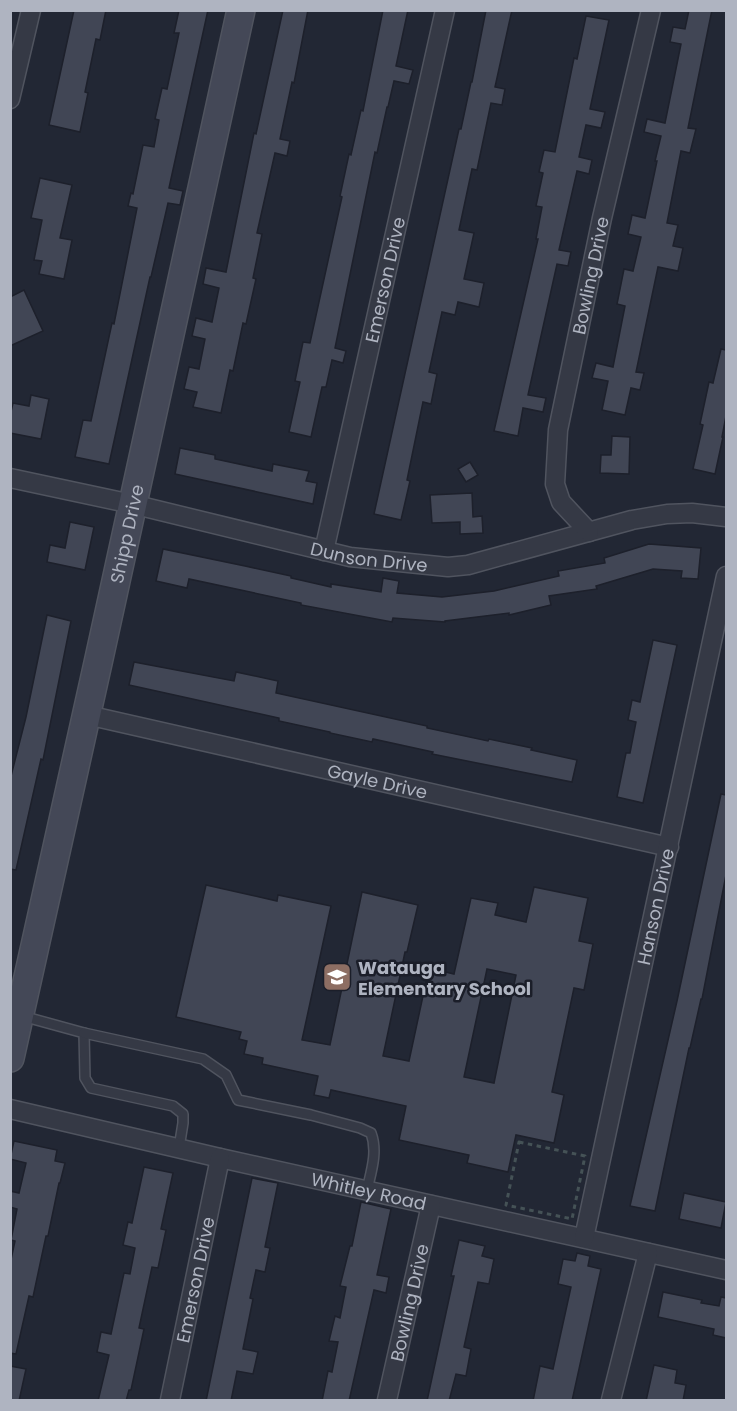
<svg xmlns="http://www.w3.org/2000/svg" width="737" height="1411" viewBox="0 0 737 1411" font-family="Poppins,sans-serif">
  <style>
    .building { fill: #414655; stroke: #1d202b; stroke-width: 1.5; fill-rule: evenodd }
    .lines { fill: none; stroke-linecap: round; stroke-linejoin: round }
    .lane-casing { stroke: #50545f; stroke-width: 12 }
    .street-casing { stroke: #50545f; stroke-width: 21 }
    .secondary-casing { stroke: #50545f; stroke-width: 30 }
    .path { stroke: #455256; stroke-width: 3; stroke-dasharray: 4.5 4.5; stroke-linecap: butt }
    .lane { stroke: #353945; stroke-width: 9 }
    .street { stroke: #353945; stroke-width: 18 }
    .secondary { stroke: #444857; stroke-width: 27 }
    .labels { text-anchor: middle; dominant-baseline: central; stroke-width: 5; stroke-linejoin: round; paint-order: stroke }
    .street-label { font-size: 18px; fill: #afb4c1; stroke: #1b1e29 }
    .poi-label { font-size: 18px; font-weight: bold; fill: #afb4c1; stroke: #1b1e29; text-anchor: start }
  </style>
  <rect width="100%" height="100%" fill="#222734"/>
  <g class="building">
    <path d="M74 10H106L100 40 96 39 85 92 88 93 80 132 49 125Z"/>
    <path d="M179 10H208L169 188 183 191 180 205 168 203 151 277H150L109 464 75 457 83 420 91 421 112 323 114 324 137 208 128 206 131 193 133 194 143 145 154 147 159 120 155 119 162 88 167 89 179 33H174Z"/>
    <path d="M283 10H308L294 83 292 82 280 139 290 141 287 156 275 153 257 233 262 234 253 278 256 279 246 324 243 323 233 371 230 370 221 413 193 407 197 392 184 389 189 367 199 369 205 339 192 336 196 318 212 322 219 288 203 284 206 268 226 272 254 133 256 134Z"/>
    <path d="M383 10H408L396 66 413 70 409 84 394 81 388 107H387L377 153 375 152 335 348 346 351 343 363 332 360 326 387H322L311 437 289 432 300 382 295 381 303 342 310 343 342 197 340 196 349 154 351 155 361 110 363 111Z"/>
    <path d="M486 10H512L495 87 505 89 502 105 491 103 477 170 472 169 459 230 474 233 464 279 484 283 479 307 458 302 455 315 442 312 429 372 437 374 431 404 423 402 407 480 410 481 401 520 374 514 459 129H461L471 82H472Z"/>
    <path d="M689 10H712L688 128 696 129 690 153 681 151 667 223 678 225 673 246 683 248 678 271 658 267 636 372 644 373 640 390 631 388 625 415 602 410 608 381 592 378 596 363 613 367 625 306 617 304 624 269 633 271 641 237 628 234 632 215 645 218 657 161H655L661 136 644 132 647 119 665 123 681 44 670 42 673 27 685 29Z"/>
    <path d="M586 16 609 20 590 109 605 112 601 128 586 125 579 157 592 160 589 174 577 171 559 250 571 252 568 266 557 264 539 345 528 395 546 398 543 412 523 408 518 436 494 431 538 239H536L542 207 536 206 543 173 539 172 544 150 555 152 574 58 577 59Z"/>
    <path d="M40 178 72 185 60 238 72 240 64 279 39 274 42 261 34 260 42 220 31 218Z"/>
    <path d="M24 290 43 331 10 346V297Z"/>
    <path d="M721 349 726 350V416L722 437H723L715 474 693 469 703 425 700 424 709 382 713 383Z"/>
    <path d="M31 395 49 399 41 439 10 433V416L13 403 29 406Z"/>
    <path d="M612 436 630 437 629 474 600 473 601 455H611Z"/>
    <path d="M180 448 215 455V459L272 471 273 464 309 471 306 481 317 483 313 504 175 474Z"/>
    <path d="M470 462 478 475 466 482 458 469Z"/>
    <path d="M472 493 473 517 482 516 483 533 460 534V522L432 523 430 495Z"/>
    <path d="M70 522 94 527 85 570 47 562 50 545 65 548Z"/>
    <path d="M649 544 701 548 698 579 681 578 682 571 653 569 596 586 597 589 549 596 551 605 509 615V613L445 621V622L393 618 392 622 301 605V603L189 579 187 588 156 581 163 549 245 566 291 576V578L331 587V584L381 592 383 578 399 581 397 593 442 597 494 591 559 576 558 571 605 563 604 558Z"/>
    <path d="M47 615 71 621 43 760 41 759 16 870 10 869V780L26 717Z"/>
    <path d="M653 640 677 645 643 803 617 797 626 753H630L636 722 628 720 632 700 640 702Z"/>
    <path d="M134 662 234 681 236 672 278 681 276 693 427 726V728L488 741 489 739 532 748 531 750 577 760 572 782 432 754 433 752 373 739 372 742 330 733V732L279 721V718L129 685Z"/>
    <path d="M721 794 726 795V875L702 999H701L690 1048H689L655 1211 630 1206 677 1001Z"/>
    <path d="M206 885 277 901 278 895 331 906 302 1040 330 1045 362 892 418 905 407 952H405L383 1056 409 1061 429 968 454 974 471 898 498 903 495 915 526 922 534 887 588 898 579 941 593 944 584 990 574 988 552 1092 564 1095 554 1143 516 1135 508 1172 467 1163 469 1155 399 1140 406 1106 331 1090 329 1098 314 1095 318 1076 262 1064 263 1058 244 1054 247 1041 239 1039 241 1032 176 1017ZM487 969 516 975 494 1083 464 1077Z"/>
    <path d="M14 1141 57 1150 55 1161 65 1163 60 1183H59L48 1236H46L33 1297 29 1296 16 1354 10 1353V1264L15 1241 11 1240 17 1209 10 1207V1191L19 1193 26 1163 10 1159Z"/>
    <path d="M144 1167 173 1173 161 1229 166 1230 158 1268 152 1267 139 1328 144 1329 131 1390H129L126 1401H98L109 1355 97 1352 101 1332 111 1334 124 1273 130 1274 135 1248 123 1245 128 1222 132 1223Z"/>
    <path d="M252 1178 278 1183 265 1247 270 1248 265 1272 256 1270 250 1298 253 1299 243 1349 258 1352 253 1374 237 1371 231 1401H206Z"/>
    <path d="M684 1193 726 1202 721 1228 679 1219Z"/>
    <path d="M361 1202 391 1209 377 1275 389 1277 386 1293 374 1290 349 1401H322L328 1371 332 1372 338 1342 329 1341 335 1316 340 1318 346 1287 340 1286 350 1246H352Z"/>
    <path d="M459 1240 485 1246 482 1256 494 1259 489 1284 478 1282 464 1347 471 1349 466 1376 456 1374 449 1401H427L454 1276H451Z"/>
    <path d="M577 1253 590 1256 588 1266 601 1269 572 1401H533L540 1366 553 1369 571 1287 558 1284 563 1259 575 1261Z"/>
    <path d="M663 1292 702 1300 701 1303 719 1306 721 1297 726 1298V1338L713 1335 714 1329 658 1317Z"/>
    <path d="M654 1365 677 1370 675 1383 686 1385 683 1401H646Z"/>
    <path d="M10 1366 26 1369 19 1401H10Z"/>
  </g>
  <g class="lines">
    <g class="lane-casing">
      <g id="lane">
        <path d="M22 1016 84 1033 85 1078 91 1088 173 1106 183 1114V1123L179 1148"/>
        <path d="M84 1033 203 1059 226 1075 238 1100 311 1115 360 1128 371 1133C378 1152 371 1172 367 1190"/>
      </g>
    </g>
    <g class="street-casing">
      <g id="street">
        <path d="M10 99 31 10"/>
        <path id="s1" d="M10 478 132 504 350 557 448 567 468 565 632 520 667 514 692 513 726 517"/>
        <path id="s2" d="M589 532 561 502 555 484 558 430 602 218 651 10"/>
        <path id="s3" d="M324 551 445 10"/>
        <path id="s4" d="M87 715 669 847"/>
        <path id="s5" d="M10 1109 220 1158 726 1270"/>
        <path id="s6" d="M584 1238 726 576"/>
        <path id="s7" d="M170 1400 220 1158"/>
        <path id="s8" d="M387 1400 431 1205"/>
        <path d="M611 1400 648 1253"/>
      </g>
    </g>
    <g class="secondary-casing">
      <g id="secondary">
        <path id="s9" d="M10 1058C89 709 164 360 241 10"/>
      </g>
    </g>
    <path class="path" d="M519 1142 585 1156 572 1219 506 1205Z"/>
    <use href="#lane" class="lane"/>
    <use href="#street" class="street"/>
    <use href="#secondary" class="secondary"/>
  </g>
  <defs>
    <g id="school-square" transform="scale(1.5)"><rect x="-9" y="-9" width="18" height="18" rx="4" fill="#8d6e63" stroke="#1b1e29"/><path d="M0-5L7-2L0 1L-7-2ZM-4 1L0 2.5L4 1V4Q0 6-4 4Z" fill="#fff"/></g>
  </defs>
  <g fill-rule="evenodd">
    <use href="#school-square" x="337" y="977"/>
  </g>
  <g class="labels">
    <g class="street-label">
      <text stroke="none"><textPath href="#s2" startOffset="272">Bowling Drive</textPath></text>
      <text stroke="none"><textPath href="#s3" startOffset="278">Emerson Drive</textPath></text>
      <text stroke="none"><textPath href="#s9" startOffset="537">Shipp Drive</textPath></text>
      <text stroke="none"><textPath href="#s1" startOffset="368">Dunson Drive</textPath></text>
      <text stroke="none"><textPath href="#s4" startOffset="298">Gayle Drive</textPath></text>
      <text stroke="none"><textPath href="#s6" startOffset="339">Hanson Drive</textPath></text>
      <text stroke="none"><textPath href="#s5" startOffset="368">Whitley Road</textPath></text>
      <text stroke="none"><textPath href="#s7" startOffset="123">Emerson Drive</textPath></text>
      <text stroke="none"><textPath href="#s8" startOffset="100">Bowling Drive</textPath></text>
    </g>
    <g class="poi-label">
      <text x="358" y="967">Watauga<tspan x="358" dy="21">Elementary School</tspan></text>
    </g>
  </g>
  <rect width="737" height="1411" fill="none" stroke="#afb4c1" stroke-width="24"/>
</svg>
